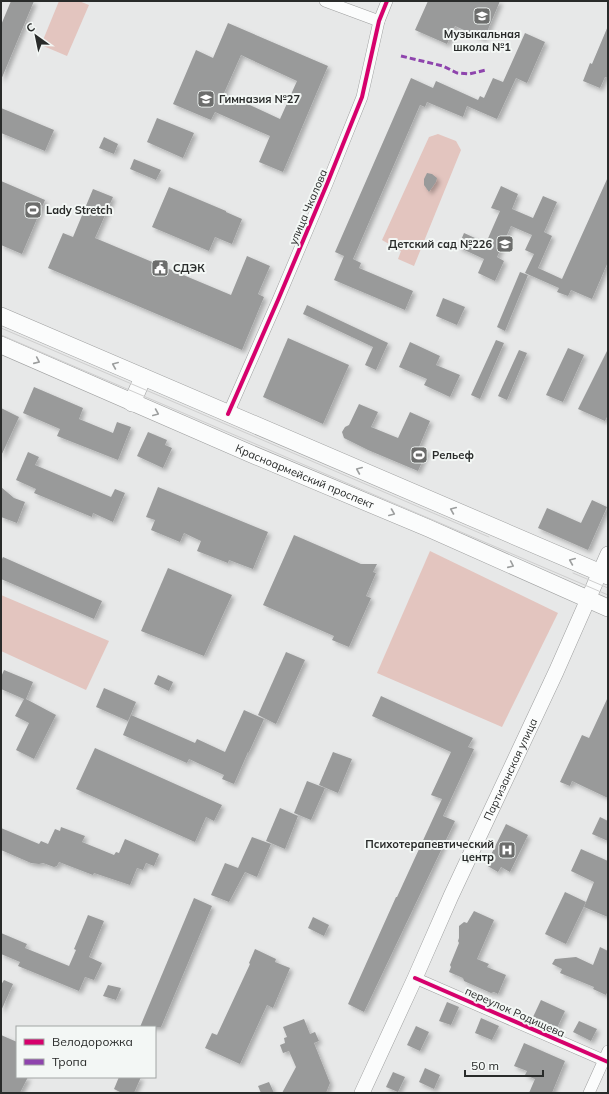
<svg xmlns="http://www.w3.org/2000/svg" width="609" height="1094" viewBox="0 0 609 1094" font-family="Mulish,sans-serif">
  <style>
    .green { fill: #e3c5bf }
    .building { fill: #999a9a; fill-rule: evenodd; filter: url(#shadow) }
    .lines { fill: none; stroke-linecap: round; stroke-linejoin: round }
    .minor-casing { stroke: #9e9f9f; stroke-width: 12 }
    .secondary-casing { stroke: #9e9f9f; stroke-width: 16 }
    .primary-casing { stroke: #9e9f9f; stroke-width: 18 }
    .minor { stroke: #fbfcfc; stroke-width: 11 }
    .secondary { stroke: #fbfcfc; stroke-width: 15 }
    .primary { stroke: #fbfcfc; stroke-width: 17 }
    .tram { stroke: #cfcfcf; stroke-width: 1 }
    .quiet { stroke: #8e44ad; stroke-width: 3; stroke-dasharray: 6 3; stroke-linecap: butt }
    .cycleway-casing { stroke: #f3f7f5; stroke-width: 6 }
    .cycleway { stroke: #d6006c; stroke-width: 4 }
    .oneway { stroke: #9c9e9e }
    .labels { text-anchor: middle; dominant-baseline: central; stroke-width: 4; stroke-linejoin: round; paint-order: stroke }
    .poi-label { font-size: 11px; font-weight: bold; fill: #292b2a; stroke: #f3f7f5; text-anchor: start }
    .street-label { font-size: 11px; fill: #292b2a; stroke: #f3f7f5 }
  </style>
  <defs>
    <filter id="shadow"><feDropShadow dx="3" dy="3" stdDeviation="2" flood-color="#0004"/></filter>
  </defs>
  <rect width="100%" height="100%" fill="#e7e8e8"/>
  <g class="green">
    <path d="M59 1H79L89 5 67 56 41 45Z"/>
    <path d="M438 134 456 141 461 150 414 266 398 259 401 251 382 240 429 137Z"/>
    <path d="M430 551 558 613 502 727 377 673Z"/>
    <path d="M1 595 109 641 86 690 1 651Z"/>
  </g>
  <g class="building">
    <path d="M11 1H34L1 80V25Z"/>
    <path d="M428 1H500L484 39 455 26 447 44 415 30Z"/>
    <path d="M228 23 328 66 283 172 259 162 270 136 215 112 211 120 173 104 196 50 213 58ZM241 55 297 81 280 119 224 93Z"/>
    <path d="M608 26V78L605 77 600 88 583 81 590 63 592 64Z"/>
    <path d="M525 33 545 42 527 83 516 78 497 119 467 106 463 117 427 102 425 107 420 105 353 259 361 263 359 268 413 291 405 310 334 280 344 256 335 252 411 78 433 88 436 81 478 100 480 96 484 98 493 78 503 82Z"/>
    <path d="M1 108 54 130 45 151 1 133Z"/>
    <path d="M157 118 194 133 183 158 147 142Z"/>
    <path d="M104 137 118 144 114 154 99 148Z"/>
    <path d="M134 159 161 170 156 180 130 169Z"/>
    <path d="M427 173 432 174 437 178 436 182 429 192 424 185V179Z"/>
    <path d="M608 177V262L592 299 571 290 568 296 557 292 559 288 525 273 534 254 525 250 532 235 511 226 497 257 504 261 495 281 478 273 484 259 458 247 464 233 486 243 500 211 491 208 501 186 518 194 512 209 533 218 543 196 557 202 544 232 552 236 538 268 562 279Z"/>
    <path d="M1 181 45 200 22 254 1 245Z"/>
    <path d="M169 187 226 211V212L242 219 232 244 215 237 209 251 152 227Z"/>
    <path d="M93 189 113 197 95 238 231 295 247 256 270 266 258 294 264 297 242 350 48 268 63 233 73 237Z"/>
    <path d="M520 272 528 275 505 331 497 327Z"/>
    <path d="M443 298 465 307 457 325 436 316Z"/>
    <path d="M307 305 388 343 376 370 365 365 373 347 303 314Z"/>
    <path d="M288 338 349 365 323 424 263 397Z"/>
    <path d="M496 340 504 343 480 399 471 395Z"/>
    <path d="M410 342 440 356 436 365 460 375 450 397 424 385 427 379 399 367Z"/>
    <path d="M568 348 584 355 563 402 546 395Z"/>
    <path d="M608 349V415L605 421 578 409Z"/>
    <path d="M519 350 527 353 507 400 498 396Z"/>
    <path d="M34 387 83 408 79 419 113 433 117 422 131 427 118 460 57 436 60 429 23 413Z"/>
    <path d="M359 404 378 412 371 427 398 438 410 412 430 421 419 447 427 451 418 471 368 450 344 438 342 432 345 427 349 425Z"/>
    <path d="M1 408 19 417 1 456Z"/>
    <path d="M148 432 167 440 165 445 172 448 163 468 137 456Z"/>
    <path d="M28 452 39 457 35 465 111 497 115 489 125 493 113 522 93 513 92 517 34 493 36 489 16 480Z"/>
    <path d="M1 487 14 498 25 502 17 523 1 517Z"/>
    <path d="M158 487 268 532 253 569 229 560 228 563 197 551 201 541 184 533 180 542 151 530 155 520 146 517Z"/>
    <path d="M592 500 607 507 588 550 538 528 547 508 581 523Z"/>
    <path d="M294 535 361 564H377L373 572 376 573 366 596 371 598 349 647 332 640 334 636 263 605Z"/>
    <path d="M3 557 102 601 94 619 1 579V561Z"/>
    <path d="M168 568 232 595 204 656 141 631Z"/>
    <path d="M286 652 305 660 276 724 258 715Z"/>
    <path d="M4 670 33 682 26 699 56 715 34 759 16 750 29 723 15 716 24 699 1 689V677Z"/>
    <path d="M158 675 173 682 169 691 154 684Z"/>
    <path d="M104 688 136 702 128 721 96 707Z"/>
    <path d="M381 696 473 738 468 747 474 749 443 816 455 821 364 1012 348 1004 396 897H397L442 799 431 795 451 752 372 716Z"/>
    <path d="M608 697V798L572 781 570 786 560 782 582 735 589 738Z"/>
    <path d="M244 710 264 719 249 752H248L234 784 222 779 224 775 189 759 187 763 123 735 131 715 195 743 197 739 225 752Z"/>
    <path d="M95 748 222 805 214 821 206 817 195 842 76 789Z"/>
    <path d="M333 752 352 759 338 793 319 785Z"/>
    <path d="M307 781 325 788 311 820 294 813Z"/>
    <path d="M280 808 298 816 285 849 266 841Z"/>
    <path d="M600 817 608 821V841L592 834Z"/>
    <path d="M506 824 528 835 510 872 501 867 498 872 486 865Z"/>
    <path d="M61 827 85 836 82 842 114 855 116 852 119 853 125 839 159 854 154 866 146 863 143 870 137 868 130 885 94 873 93 875 59 862 57 866 54 867 43 863 39 864 31 863 1 850V828L39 844 41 841 48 844 55 829 60 831Z"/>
    <path d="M252 837 271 844 257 877 245 872 229 902 211 895 225 863 238 868Z"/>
    <path d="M581 849 608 861V917L584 907 594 882 571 871Z"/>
    <path d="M565 892 586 902 566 944 545 934Z"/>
    <path d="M194 898 212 906 161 1027H140Z"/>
    <path d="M474 911 494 920 477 959 489 964 487 967 506 975 498 994 494 992 491 993 464 981 463 978 449 972 451 967 450 965 459 943 458 941 459 938V926L464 922 467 923Z"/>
    <path d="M88 915 104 921 89 957 102 963 94 980 85 977 79 991 18 966 20 962 1 954V933L27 944 25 948 69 966 76 950 74 949Z"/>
    <path d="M313 917 329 925 324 936 308 928Z"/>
    <path d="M600 947 608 951V990L606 995 593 989 594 987 560 973 562 969 552 964 555 959 576 957 593 965Z"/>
    <path d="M255 949 276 959 275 962 290 968 273 1008 267 1005 240 1064 205 1048 212 1033 217 1035 250 964 249 963Z"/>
    <path d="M4 980 13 984 1 1011V985Z"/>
    <path d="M108 985 121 988 116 1000 103 996Z"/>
    <path d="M541 1000 565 1011 557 1028 533 1017Z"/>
    <path d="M447 1002 459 1007 451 1025 439 1021Z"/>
    <path d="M481 1018 499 1026 492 1040 475 1033Z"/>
    <path d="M304 1019 310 1034 315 1032 319 1041 314 1043 330 1083 326 1093H282L296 1067 289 1051 283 1053 280 1045 285 1043 284 1038 287 1037 283 1027Z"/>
    <path d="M579 1021 597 1029 591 1041 573 1032Z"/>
    <path d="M416 1026 429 1032 420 1051 407 1045Z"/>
    <path d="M1 1035 17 1042V1077H28L20 1093H1Z"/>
    <path d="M524 1043 565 1061 552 1093H529L535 1079 525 1075 527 1071 514 1066Z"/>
    <path d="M425 1068 440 1075 434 1089 419 1082Z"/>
    <path d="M393 1072 405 1077 398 1092 386 1087Z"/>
    <path d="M119 1077H141L134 1093H122L114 1089Z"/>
    <path d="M269 1082 274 1093H261L258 1086Z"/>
  </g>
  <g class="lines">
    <g class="minor-casing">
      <g id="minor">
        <path d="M325 1 379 21"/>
        <path d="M228 414 278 300 327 184 362 97 379 21 387 1"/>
        <path d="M415 978 608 1062"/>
        <path d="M589 1093 608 1051"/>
      </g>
    </g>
    <g class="secondary-casing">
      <g id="secondary">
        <path id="s1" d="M362 1093 415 978 451 896 556 672 608 554"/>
      </g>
    </g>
    <g class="primary-casing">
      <g id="primary">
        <path d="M1 316 608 576"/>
        <path id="s2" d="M1 345 249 453 428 528 608 608"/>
        <path d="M132 403 143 377"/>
      </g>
    </g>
    <use href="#minor" class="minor"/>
    <use href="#secondary" class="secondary"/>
    <use href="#primary" class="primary"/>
    <g class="tram">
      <path d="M1 328 489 537"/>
      <path d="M1 335 608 595"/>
      <path d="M573 573 608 588"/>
    </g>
    <path class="quiet" d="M401 56 443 66 457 73 469 74 486 70"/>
    <g class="cycleway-casing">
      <g id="cycleway">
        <path d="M228 414 278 300 327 184 362 97 379 21 387 1"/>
        <path d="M415 978 608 1062"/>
      </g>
    </g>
    <use href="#cycleway" class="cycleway"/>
  </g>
  <defs><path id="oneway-chevron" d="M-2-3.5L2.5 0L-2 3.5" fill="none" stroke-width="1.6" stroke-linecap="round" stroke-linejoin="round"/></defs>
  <g class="oneway">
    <use href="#oneway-chevron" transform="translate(37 361) rotate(24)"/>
    <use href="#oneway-chevron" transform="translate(115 365) rotate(-157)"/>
    <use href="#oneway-chevron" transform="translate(156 413) rotate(23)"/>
    <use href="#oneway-chevron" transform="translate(359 470) rotate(-157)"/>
    <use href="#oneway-chevron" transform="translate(453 510) rotate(-157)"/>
    <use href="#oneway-chevron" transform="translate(392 513) rotate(22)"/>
    <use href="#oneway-chevron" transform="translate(572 561) rotate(-157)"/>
    <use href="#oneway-chevron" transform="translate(511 565) rotate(24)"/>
  </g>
  <defs>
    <g id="school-square" transform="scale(0.9)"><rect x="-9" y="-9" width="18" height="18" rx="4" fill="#6c6d6c" stroke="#f3f7f5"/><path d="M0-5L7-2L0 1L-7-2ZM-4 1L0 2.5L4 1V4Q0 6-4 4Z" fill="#fff"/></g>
    <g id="stadium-square" transform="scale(0.9)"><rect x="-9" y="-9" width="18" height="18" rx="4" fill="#6c6d6c" stroke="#f3f7f5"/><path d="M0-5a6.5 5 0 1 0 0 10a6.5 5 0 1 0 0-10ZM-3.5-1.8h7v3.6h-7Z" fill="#fff"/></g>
    <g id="civic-square" transform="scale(0.9)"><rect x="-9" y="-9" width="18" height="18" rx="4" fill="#6c6d6c" stroke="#f3f7f5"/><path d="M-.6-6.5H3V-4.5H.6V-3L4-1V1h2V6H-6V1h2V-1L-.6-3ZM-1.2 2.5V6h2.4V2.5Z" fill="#fff"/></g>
    <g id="hospital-square" transform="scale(0.9)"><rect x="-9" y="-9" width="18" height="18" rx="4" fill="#6c6d6c" stroke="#f3f7f5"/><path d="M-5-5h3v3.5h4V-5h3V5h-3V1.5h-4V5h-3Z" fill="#fff"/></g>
  </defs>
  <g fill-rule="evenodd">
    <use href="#school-square" x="482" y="16"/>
    <use href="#school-square" x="206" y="99"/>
    <use href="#stadium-square" x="33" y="210"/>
    <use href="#school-square" x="505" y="244"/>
    <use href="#civic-square" x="160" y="268"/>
    <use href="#stadium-square" x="419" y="455"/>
    <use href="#hospital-square" x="507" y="850"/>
  </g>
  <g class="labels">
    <g class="poi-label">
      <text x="482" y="34" text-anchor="middle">Музыкальная<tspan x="482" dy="13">школа №1</tspan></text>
      <text x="219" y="99">Гимназия №27</text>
      <text x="46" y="210">Lady Stretch</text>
      <text x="492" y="244" text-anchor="end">Детский сад №226</text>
      <text x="173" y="268">СДЭК</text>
      <text x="432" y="455">Рельеф</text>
      <text x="494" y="844" text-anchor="end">Психотерапевтический<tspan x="494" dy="13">центр</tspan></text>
    </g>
    <g class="street-label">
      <text transform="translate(308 207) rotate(-67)">улица Чкалова</text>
      <text stroke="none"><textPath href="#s2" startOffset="331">Красноармейский проспект</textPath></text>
      <text stroke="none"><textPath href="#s1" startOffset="356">Партизанская улица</textPath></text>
      <text transform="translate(515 1012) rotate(24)">переулок Радищева</text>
    </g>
  </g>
  <rect width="609" height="1094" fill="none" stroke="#292b2a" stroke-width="4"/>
  <rect x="16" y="1026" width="140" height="52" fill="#f3f7f5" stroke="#a2a5a4"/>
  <rect x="24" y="1039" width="20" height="6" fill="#d6006c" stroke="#a2a5a4"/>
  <text x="52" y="1046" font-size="12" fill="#292b2a">Велодорожка</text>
  <rect x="24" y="1059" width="20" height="6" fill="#8e44ad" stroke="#a2a5a4"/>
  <text x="52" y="1066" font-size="12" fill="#292b2a">Тропа</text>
  <g transform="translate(36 36) rotate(327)" stroke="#f3f7f5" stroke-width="3" paint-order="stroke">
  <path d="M0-3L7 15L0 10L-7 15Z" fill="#292b2a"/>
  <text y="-6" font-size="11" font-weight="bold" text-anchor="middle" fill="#292b2a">С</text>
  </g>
  <path d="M465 1070v6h78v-6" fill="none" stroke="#292b2a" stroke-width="2"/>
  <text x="471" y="1070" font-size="12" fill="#292b2a" stroke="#f3f7f5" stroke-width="3" paint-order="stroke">50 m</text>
</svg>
